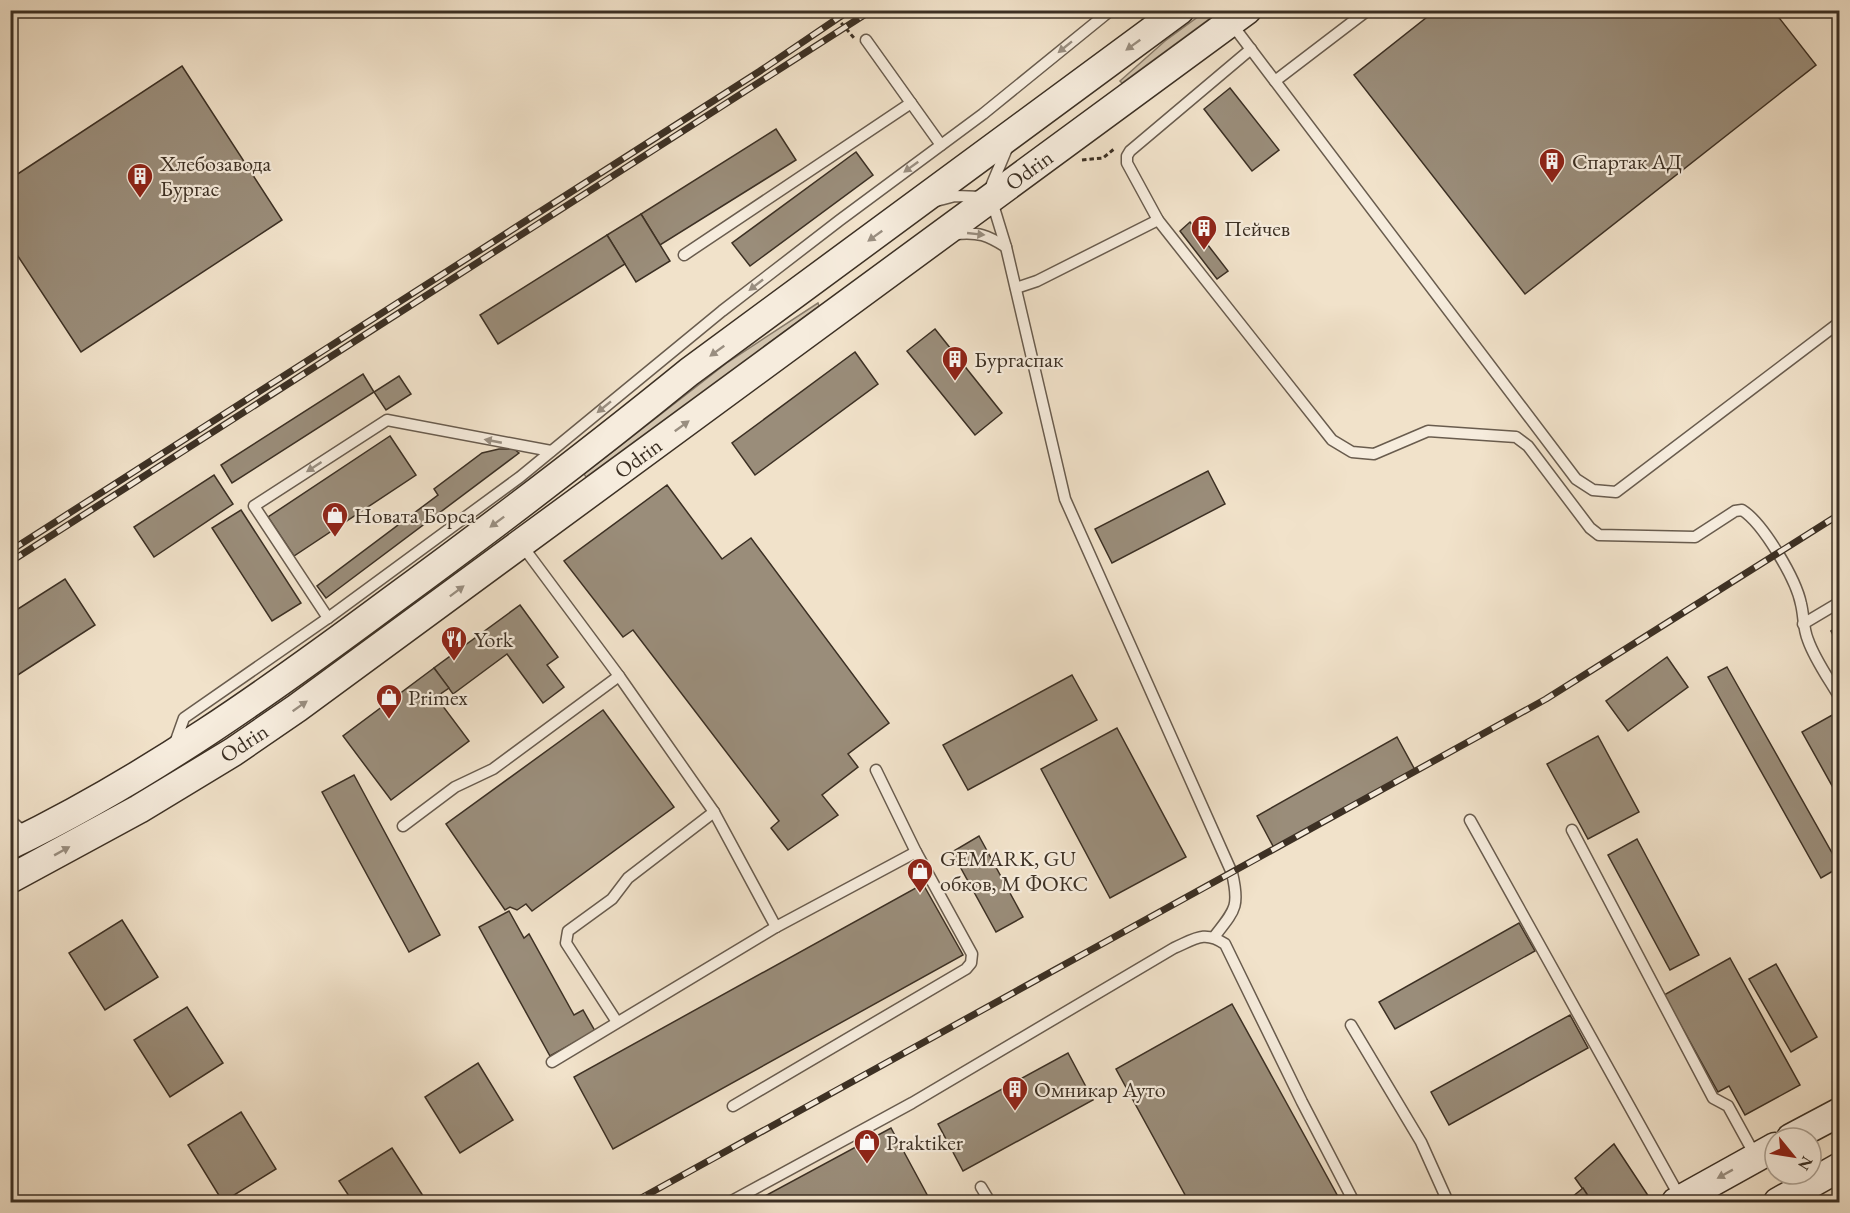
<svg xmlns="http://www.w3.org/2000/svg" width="1850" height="1213" viewBox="0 0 1850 1213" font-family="'EB Garamond',serif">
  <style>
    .green { fill: #d2c4ae; stroke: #877a69; stroke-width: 1.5 }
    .building { fill: #9a8d7a; stroke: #3c3024; stroke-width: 1.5 }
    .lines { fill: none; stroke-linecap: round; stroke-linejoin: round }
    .lane-casing { stroke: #695c4e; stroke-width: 13 }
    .secondary-casing { stroke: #3c3024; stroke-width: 31 }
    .path { stroke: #3c3024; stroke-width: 3; stroke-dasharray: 4.5 3; stroke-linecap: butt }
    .lane { stroke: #f6ecdd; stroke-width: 10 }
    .secondary { stroke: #f6ecdd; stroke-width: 28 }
    .rail-casing { stroke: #3c3024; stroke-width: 7 }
    .rail { stroke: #f6ecdd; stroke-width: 4.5; stroke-dasharray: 14; stroke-linecap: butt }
    .oneway { fill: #998e80 }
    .labels { text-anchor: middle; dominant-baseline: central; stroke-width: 4.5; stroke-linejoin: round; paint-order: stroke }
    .poi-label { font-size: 22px; fill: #3c3024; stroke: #f6ecdd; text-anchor: start }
    .street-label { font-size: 22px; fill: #3c3024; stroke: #f6ecdd }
  </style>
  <rect width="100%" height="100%" fill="#f1e2ca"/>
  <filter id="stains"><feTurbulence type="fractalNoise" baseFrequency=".00333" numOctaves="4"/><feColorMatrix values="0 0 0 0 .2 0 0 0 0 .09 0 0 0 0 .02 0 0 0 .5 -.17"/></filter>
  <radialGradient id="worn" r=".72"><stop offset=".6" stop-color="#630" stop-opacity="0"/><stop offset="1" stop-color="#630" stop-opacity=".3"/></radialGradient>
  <g class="green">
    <path d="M1206 11H1220L1122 83 1120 81 1165 41Z"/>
    <path d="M818 303 819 306 586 477 584 474 728 362Z"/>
  </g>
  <g class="building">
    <path d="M1436 10H1773L1816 65 1525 294 1354 75Z"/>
    <path d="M182 66 282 220 81 352 10 244V179Z"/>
    <path d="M1230 88 1279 150 1252 171 1204 109Z"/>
    <path d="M776 129 796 160 660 245 641 214Z"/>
    <path d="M856 152 873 175 750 266 732 243Z"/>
    <path d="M641 214 670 261 636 282 607 235Z"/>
    <path d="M1190 222 1228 271 1217 279 1180 231Z"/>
    <path d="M607 235 625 264 498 344 480 315Z"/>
    <path d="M935 329 1002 413 975 435 907 351Z"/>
    <path d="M855 352 878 384 755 475 732 443Z"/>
    <path d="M363 374 374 392 232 483 221 465Z"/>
    <path d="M399 376 411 394 386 410 374 392Z"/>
    <path d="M390 436 416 475 294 556 268 517Z"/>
    <path d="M499 449H514L519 453 326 598 317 586 438 495 434 489 482 453Z"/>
    <path d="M1208 471 1225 504 1112 563 1095 529Z"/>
    <path d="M214 475 233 504 154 557 134 527Z"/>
    <path d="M667 485 722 559 751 538 889 723 848 754 858 767 822 795 838 815 788 850 771 828 779 821 633 630 623 637 564 561Z"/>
    <path d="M241 510 301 603 272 621 212 528Z"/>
    <path d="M65 579 95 625 10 680V614Z"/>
    <path d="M520 605 558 657 547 665 564 687 543 703 507 654 453 694 434 668Z"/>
    <path d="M1840 625V649L1831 631Z"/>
    <path d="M1667 657 1688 687 1628 731 1606 701Z"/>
    <path d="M1727 667 1840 867 1821 878 1708 677Z"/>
    <path d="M434 668 449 688 436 697 469 741 391 800 343 736Z"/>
    <path d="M1072 675 1097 720 968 790 943 745Z"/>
    <path d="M603 710 674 807 532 911 526 904 517 910 510 907 505 910 446 824Z"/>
    <path d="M1834 714 1840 724V800L1802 732Z"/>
    <path d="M1117 728 1186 857 1110 898 1041 769Z"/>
    <path d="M1598 736 1639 812 1588 839 1547 764Z"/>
    <path d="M1397 737 1415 770 1274 848 1257 816Z"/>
    <path d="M354 775 440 935 409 952 322 792Z"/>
    <path d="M979 836 1023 917 996 932 952 852Z"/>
    <path d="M1637 839 1699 955 1670 970 1608 855Z"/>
    <path d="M923 884 963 955 613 1149 574 1077Z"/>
    <path d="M509 911 524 938 529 934 574 1015 583 1010 595 1031 550 1056 479 927Z"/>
    <path d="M122 920 158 977 105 1010 69 953Z"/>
    <path d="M1519 923 1535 951 1395 1029 1379 1002Z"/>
    <path d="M1730 958 1800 1085 1745 1115 1729 1086 1718 1092 1664 995Z"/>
    <path d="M1776 964 1817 1037 1791 1052 1749 979Z"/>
    <path d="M1232 1004 1341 1202H1189L1116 1069Z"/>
    <path d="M187 1007 223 1063 170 1097 134 1040Z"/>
    <path d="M1570 1015 1588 1048 1449 1125 1431 1092Z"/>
    <path d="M1068 1053 1093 1100 963 1171 938 1124Z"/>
    <path d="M478 1063 513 1120 460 1153 425 1097Z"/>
    <path d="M241 1112 276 1169 223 1202 188 1145Z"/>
    <path d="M891 1128 931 1202H754Z"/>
    <path d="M1614 1144 1649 1197 1640 1202H1592L1575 1178Z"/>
    <path d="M392 1148 427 1202H353L339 1181Z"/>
    <path d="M1583 1188 1592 1202H1566Z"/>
  </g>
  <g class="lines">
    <g class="lane-casing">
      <g id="lane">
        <path d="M1231 23 1576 479 1593 490 1616 492 1840 322"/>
        <path d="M866 40 911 103"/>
        <path d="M1251 49 1130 151 1127 156V163L1158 220 1332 440 1352 452 1374 454 1428 431 1516 437 1528 446 1590 528 1599 535 1695 537 1735 511 1742 510C1763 523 1796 579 1801 604 1804 616 1803 628 1808 640 1815 660 1829 679 1840 698"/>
        <path d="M1275 81 1368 10"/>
        <path d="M1008 146 992 184 991 198 1006 247 1065 499 1232 873C1240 907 1235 910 1214 937"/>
        <path d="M936 201 955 196 982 197"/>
        <path d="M956 234C979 232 987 235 1006 247"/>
        <path d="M684 255 911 103 941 145"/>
        <path d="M1016 288 1037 281 1158 220"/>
        <path d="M521 544 619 676 714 812 776 927"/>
        <path d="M328 618 254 506 387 420 551 451"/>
        <path d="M1803 624 1840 602"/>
        <path d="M174 746 184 718 328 618 520 477 722 311 840 220 983 114 1111 10"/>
        <path d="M10 820 26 834"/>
        <path d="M1470 820 1681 1199"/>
        <path d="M403 826 455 787 493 769 619 676"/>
        <path d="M1572 830 1713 1098 1728 1106 1756 1157"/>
        <path d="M617 1022 566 943 568 931 612 899 628 878 714 812"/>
        <path d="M1351 1025 1421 1142 1448 1202"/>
        <path d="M552 1062 776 927 916 852"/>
        <path d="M733 1106 966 969 971 963 972 954 916 852 876 770"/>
        <path d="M981 1187 990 1202"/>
        <path d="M730 1202 912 1103 1174 948C1195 939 1204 930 1225 944L1302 1102 1354 1202"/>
      </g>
    </g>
    <g class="secondary-casing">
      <g id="secondary">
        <path d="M10 845C147 779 270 691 391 601 492 527 592 451 689 372L1180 10"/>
        <path d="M10 879 139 809 233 752 297 708 1247 10"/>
        <path d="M1791 1138 1840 1112"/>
        <path d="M1676 1202 1775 1147"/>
        <path d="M1778 1202 1840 1167"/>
      </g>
    </g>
    <g class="path">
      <path d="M834 10 837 18 854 38"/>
      <path d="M1269 15 1274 10"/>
      <path d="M1082 160 1103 158 1114 149"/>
    </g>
    <use href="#lane" class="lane"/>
    <use href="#secondary" class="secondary"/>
    <g class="rail-casing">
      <g id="rail">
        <path d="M10 551 760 71 850 10"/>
        <path d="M10 562 872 10"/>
        <path d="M634 1202 1546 699 1840 514"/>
      </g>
    </g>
    <use href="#rail" class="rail"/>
  </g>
  <defs><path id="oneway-solid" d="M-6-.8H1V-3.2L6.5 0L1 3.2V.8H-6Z" transform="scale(1.5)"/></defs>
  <g class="oneway">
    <use href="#oneway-solid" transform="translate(1133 45) rotate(144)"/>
    <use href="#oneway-solid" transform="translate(1065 47) rotate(141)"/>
    <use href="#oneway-solid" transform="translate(911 167) rotate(144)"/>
    <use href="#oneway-solid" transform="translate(976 234) rotate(6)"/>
    <use href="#oneway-solid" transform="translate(875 236) rotate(144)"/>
    <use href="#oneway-solid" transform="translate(756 285) rotate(142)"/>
    <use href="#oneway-solid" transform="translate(717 351) rotate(144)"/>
    <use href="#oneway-solid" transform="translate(604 407) rotate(141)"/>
    <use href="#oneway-solid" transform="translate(682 426) rotate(-36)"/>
    <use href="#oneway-solid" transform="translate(493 441) rotate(-169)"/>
    <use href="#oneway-solid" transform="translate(314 467) rotate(147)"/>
    <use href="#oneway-solid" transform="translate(497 522) rotate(143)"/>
    <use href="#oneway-solid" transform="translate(457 591) rotate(-37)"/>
    <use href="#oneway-solid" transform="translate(300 706) rotate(-35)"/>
    <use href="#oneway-solid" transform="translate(62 851) rotate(-29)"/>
    <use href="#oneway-solid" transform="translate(1725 1174) rotate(151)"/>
  </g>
  <defs>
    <g id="building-pin" transform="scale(1.35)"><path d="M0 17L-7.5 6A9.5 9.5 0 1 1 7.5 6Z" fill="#8f2418" stroke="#f6ecdd"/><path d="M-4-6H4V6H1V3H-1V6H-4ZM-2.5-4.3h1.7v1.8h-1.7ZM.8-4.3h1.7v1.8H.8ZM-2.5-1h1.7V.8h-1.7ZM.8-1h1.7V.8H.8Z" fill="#fff"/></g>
    <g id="shop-pin" transform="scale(1.35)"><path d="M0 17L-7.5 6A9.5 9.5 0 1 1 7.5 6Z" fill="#8f2418" stroke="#f6ecdd"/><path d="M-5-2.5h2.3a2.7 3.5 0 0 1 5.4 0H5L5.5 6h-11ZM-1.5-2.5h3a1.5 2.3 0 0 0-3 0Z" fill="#fff"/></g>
    <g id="restaurant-pin" transform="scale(1.35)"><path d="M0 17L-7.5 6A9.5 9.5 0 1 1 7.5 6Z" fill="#8f2418" stroke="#f6ecdd"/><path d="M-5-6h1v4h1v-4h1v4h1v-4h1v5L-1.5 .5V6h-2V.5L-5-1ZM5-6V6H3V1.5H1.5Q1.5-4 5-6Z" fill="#fff"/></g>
  </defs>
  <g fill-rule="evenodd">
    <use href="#building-pin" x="1552" y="161"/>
    <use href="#building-pin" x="140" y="176"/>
    <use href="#building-pin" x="1204" y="228"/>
    <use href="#building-pin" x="955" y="359"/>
    <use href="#shop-pin" x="335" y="515"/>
    <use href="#restaurant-pin" x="454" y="639"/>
    <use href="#shop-pin" x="389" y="697"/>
    <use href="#shop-pin" x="920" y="871"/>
    <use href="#building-pin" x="1015" y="1089"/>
    <use href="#shop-pin" x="867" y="1142"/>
  </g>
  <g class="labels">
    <g class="poi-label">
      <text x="1572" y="161">Спартак АД</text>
      <text x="160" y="163">Хлебозавода<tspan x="160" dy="25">Бургас</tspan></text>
      <text x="1224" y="228">Пейчев</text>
      <text x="974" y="359">Бургаспак</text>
      <text x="354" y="515">Новата Борса</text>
      <text x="474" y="639">York</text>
      <text x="408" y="697">Primex</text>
      <text x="940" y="858">GEMARK, GU<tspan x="940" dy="25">обков, М ФОКС</tspan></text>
      <text x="1034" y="1089">Омникар Ауто</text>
      <text x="886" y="1142">Praktiker</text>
    </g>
    <g class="street-label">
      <text transform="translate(1029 170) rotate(-36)">Odrin</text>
      <text transform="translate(638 458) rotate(-36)">Odrin</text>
      <text transform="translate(244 743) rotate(-33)">Odrin</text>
    </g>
  </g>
  <rect width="1850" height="1213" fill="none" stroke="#f1e2ca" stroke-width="36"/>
  <rect x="12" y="12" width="1826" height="1189" fill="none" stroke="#3c3024" stroke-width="3"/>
  <rect x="18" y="18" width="1814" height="1177" fill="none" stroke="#3c3024" stroke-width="1.5"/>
  <g transform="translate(1793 1156) rotate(120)"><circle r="28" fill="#f6ecdd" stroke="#aca193" stroke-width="1.5"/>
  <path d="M0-4.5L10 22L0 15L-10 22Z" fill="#8f2418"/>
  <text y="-9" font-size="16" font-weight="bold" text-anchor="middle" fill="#3c3024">N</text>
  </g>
  <rect width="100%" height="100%" filter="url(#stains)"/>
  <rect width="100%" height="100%" fill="url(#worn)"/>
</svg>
